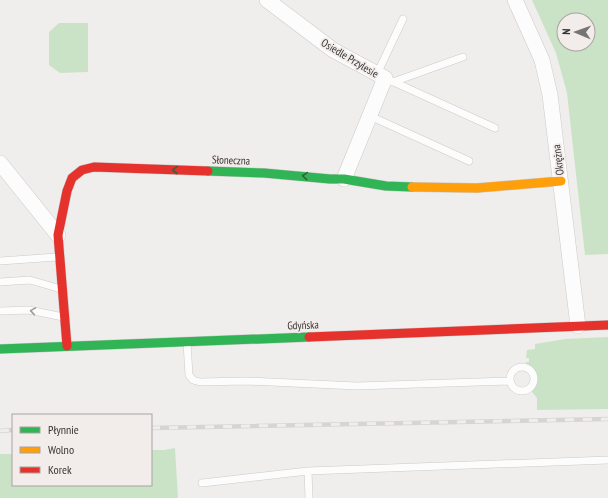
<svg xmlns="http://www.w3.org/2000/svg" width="608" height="498" viewBox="0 0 608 498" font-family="'PT Sans Narrow',sans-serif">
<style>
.green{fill:#cae3c6;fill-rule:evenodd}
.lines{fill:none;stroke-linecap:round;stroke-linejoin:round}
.lane-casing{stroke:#cccac9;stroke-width:8}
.street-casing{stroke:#cccac9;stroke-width:16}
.fast-casing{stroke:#cccac9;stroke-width:10}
.slow-casing{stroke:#cccac9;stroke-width:10}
.jam-casing{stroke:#cccac9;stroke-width:10}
.lane{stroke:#fdfcfc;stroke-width:7}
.street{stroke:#fdfcfc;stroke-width:15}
.fast{stroke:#30b455;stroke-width:9}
.slow{stroke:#ff9f0a;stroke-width:9}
.jam{stroke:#e5322d;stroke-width:9}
.rail-casing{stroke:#d6d5d5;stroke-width:4.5}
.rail{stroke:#f2edea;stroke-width:3;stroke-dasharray:9;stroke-linecap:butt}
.oneway{stroke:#34613f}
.oneway2{stroke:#9a9898}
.labels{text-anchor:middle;stroke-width:3.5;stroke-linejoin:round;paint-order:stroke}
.street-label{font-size:11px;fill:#363433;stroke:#f2edea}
</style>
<rect width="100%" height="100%" fill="#f0eeec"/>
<!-- green -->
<path class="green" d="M532,0H608V254L585,255L567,93L556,53ZM564,20H588V44H564Z
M59,23H88V72L60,73L49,65V32Z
M608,337V409L537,410V398L532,392C541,380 539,370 526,363V362H529V358H526L527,350L535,349V344L565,339Z
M175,448L178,498H0V454H13V485H151V450H164Z"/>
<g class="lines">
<!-- lane casing -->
<g class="lane-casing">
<path id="lane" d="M377,74L403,19
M385,78L495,128
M393,82L463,57
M370,116L469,161
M0,261L57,257
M0,282L30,280L61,289
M0,311L29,310L63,317
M187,343L189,375L193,380L200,382L246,381L357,386L509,381
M510 379a12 12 0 1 1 24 0a12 12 0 1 1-24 0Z
M308,471L309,498
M202,483L308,471L608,460"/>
</g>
<!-- street casing -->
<g class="street-casing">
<path id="street" d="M267,0L333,50L385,78L344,179
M515,0L542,60L550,95L578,326
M0,163L58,235"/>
</g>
<!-- fast casing -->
<g class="fast-casing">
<path id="fast" d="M208,171L264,173L330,179H344L386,186L412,187
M0,349L309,337"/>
</g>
<!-- slow casing -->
<g class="slow-casing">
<path id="slow" d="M412,187L477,188L561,181"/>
</g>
<!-- jam casing -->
<g class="jam-casing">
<path id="jam" d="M309,337L608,325
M67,346L58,235L67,191L72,178L82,170L94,167L208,171"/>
</g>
<!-- lane -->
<use href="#lane" class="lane"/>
<!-- street -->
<use href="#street" class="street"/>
<!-- fast -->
<use href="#fast" class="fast"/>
<!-- slow -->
<use href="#slow" class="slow"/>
<!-- jam -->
<use href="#jam" class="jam"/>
<!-- rail casing -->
<g class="rail-casing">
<path id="rail" d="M151,428L608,419
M0,431L13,430"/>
</g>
<!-- rail -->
<use href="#rail" class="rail"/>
</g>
<!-- one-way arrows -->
<defs><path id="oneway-chevron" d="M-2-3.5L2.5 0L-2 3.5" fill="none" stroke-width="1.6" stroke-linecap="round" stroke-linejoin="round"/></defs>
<g class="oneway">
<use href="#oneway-chevron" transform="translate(175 170) rotate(-178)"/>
<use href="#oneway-chevron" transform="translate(305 176) rotate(-175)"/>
</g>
<use class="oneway2" href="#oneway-chevron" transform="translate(33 311) rotate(-171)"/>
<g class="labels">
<!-- street labels -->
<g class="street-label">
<text transform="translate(350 58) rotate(31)" y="4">Osiedle Przylesie</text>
<text transform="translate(231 160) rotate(2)" y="4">Słoneczna</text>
<text transform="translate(558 160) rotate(-97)" y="4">Okrężna</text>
<text transform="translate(303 325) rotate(-2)" y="4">Gdyńska</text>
</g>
</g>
<!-- legend -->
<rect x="12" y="414" width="140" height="72" fill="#f2edea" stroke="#a7a3a1"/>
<rect x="20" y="427" width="20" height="6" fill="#30b455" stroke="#a7a3a1"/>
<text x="48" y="434" font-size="12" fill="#363433">Płynnie</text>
<rect x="20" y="447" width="20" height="6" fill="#ff9f0a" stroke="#a7a3a1"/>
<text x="48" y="454" font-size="12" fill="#363433">Wolno</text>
<rect x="20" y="467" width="20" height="6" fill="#e5322d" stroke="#a7a3a1"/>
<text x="48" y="474" font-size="12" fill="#363433">Korek</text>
<!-- north arrow -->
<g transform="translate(576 32) rotate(272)"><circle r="19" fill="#f2edea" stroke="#a7a3a1"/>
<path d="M0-3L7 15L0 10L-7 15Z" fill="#777574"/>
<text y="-6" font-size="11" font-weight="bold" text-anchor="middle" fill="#363433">N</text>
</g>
</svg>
